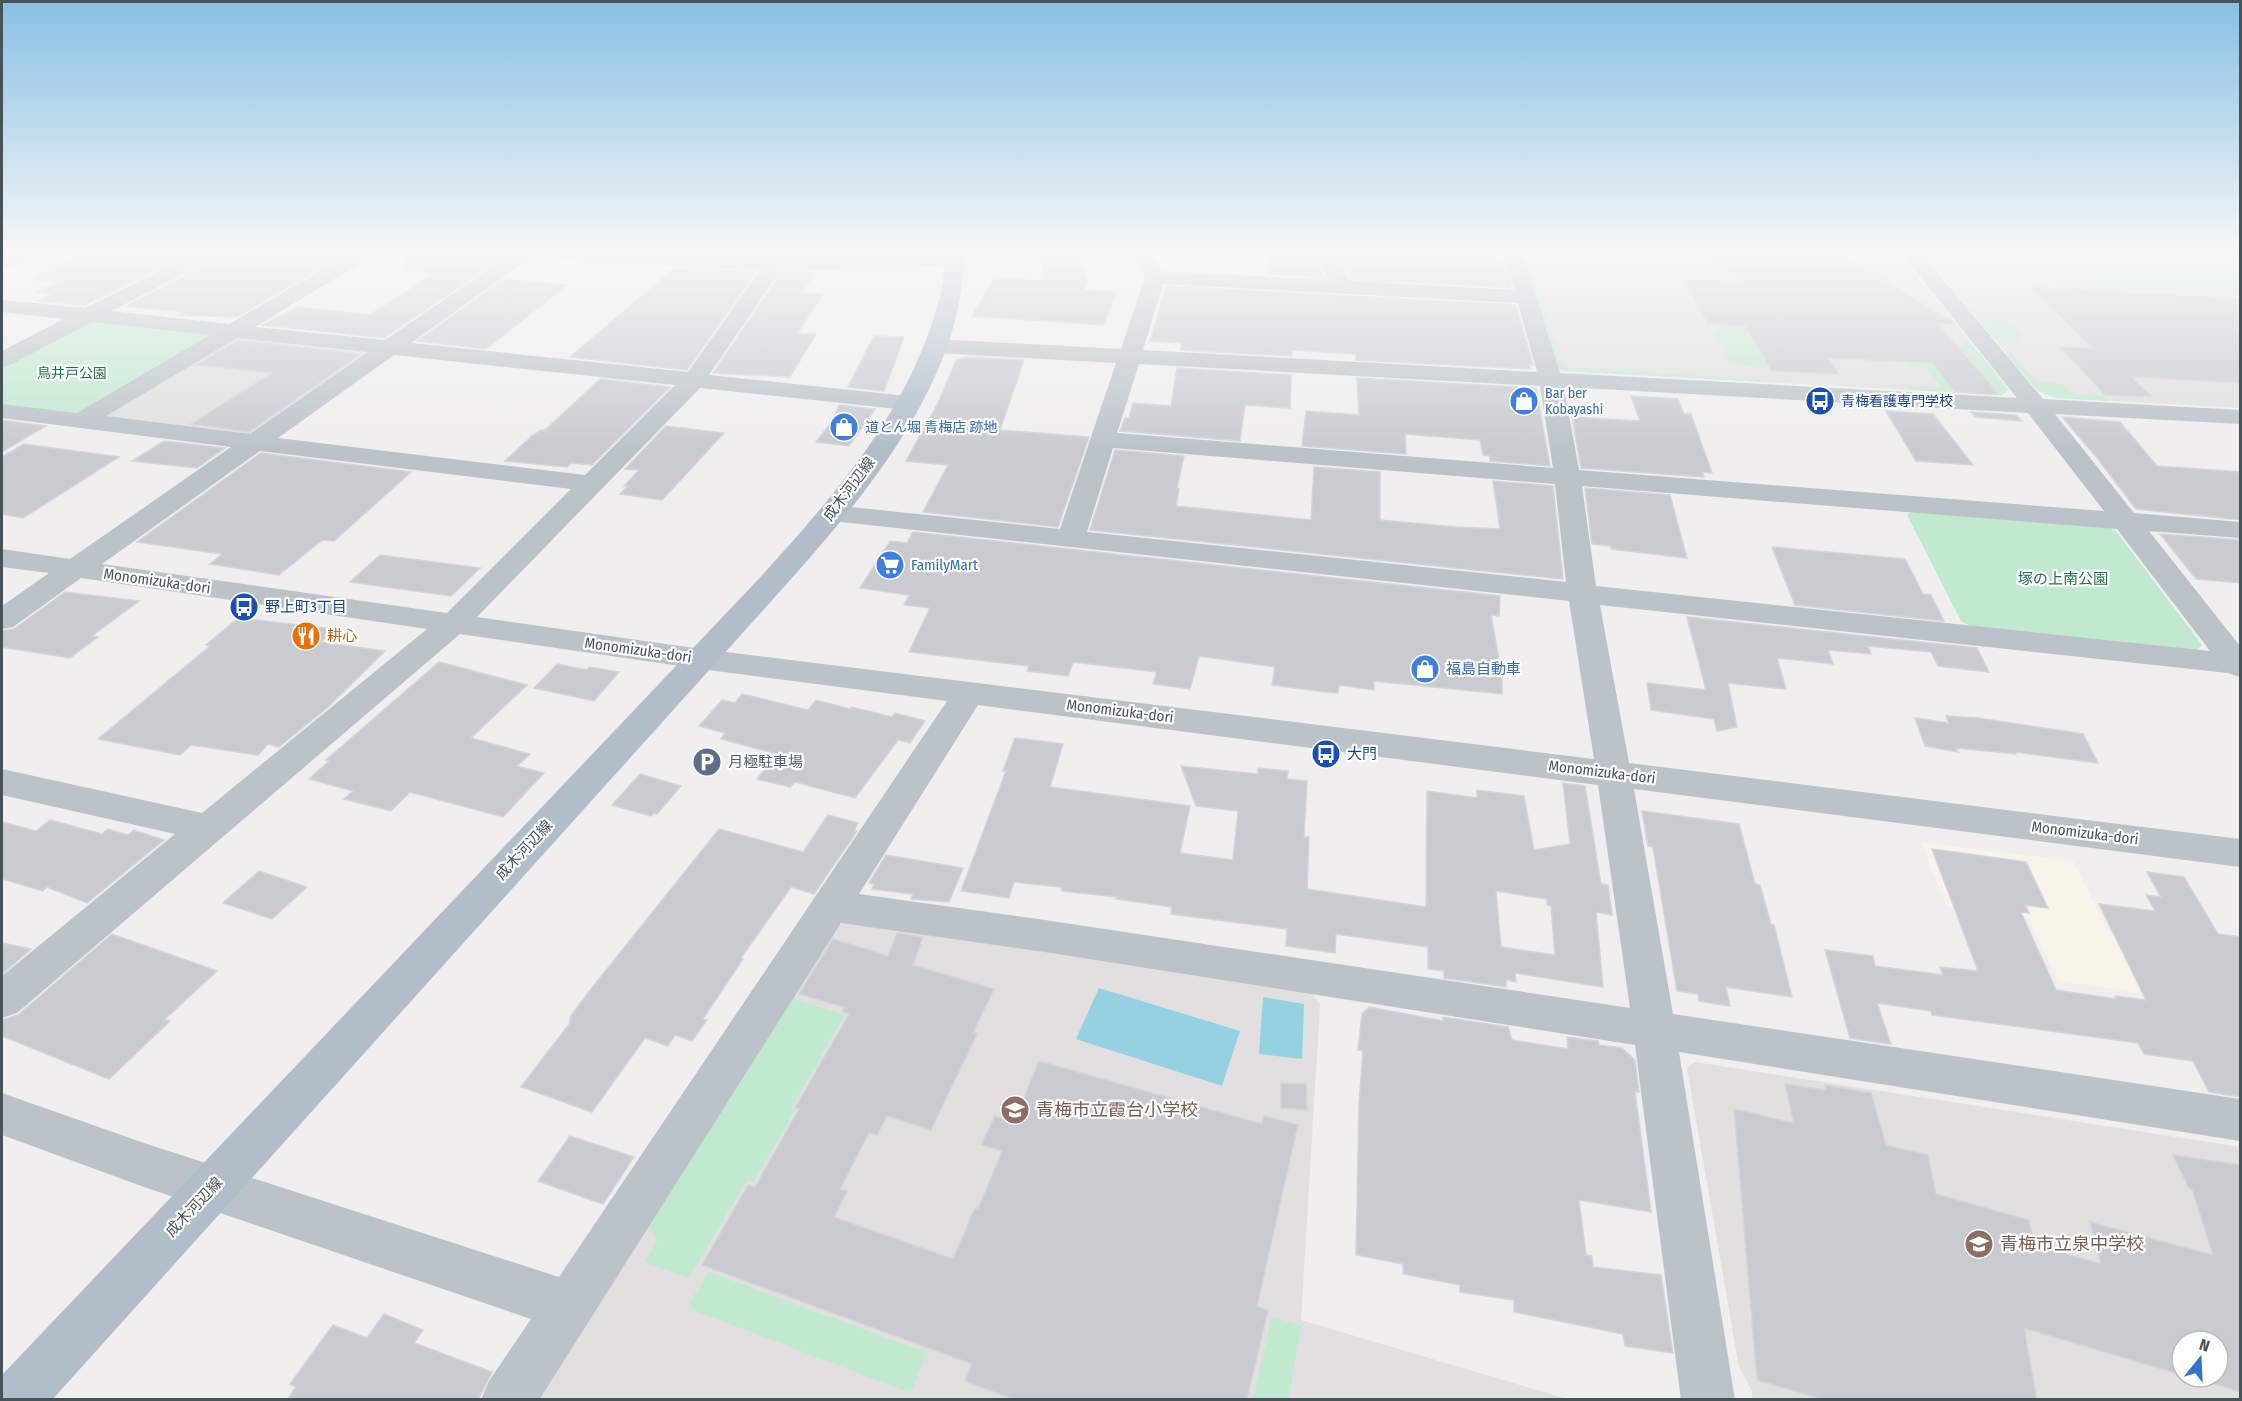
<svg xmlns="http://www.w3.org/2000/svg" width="2242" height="1401" viewBox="0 0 2242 1401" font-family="'Fira Sans Condensed','Noto Sans JP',sans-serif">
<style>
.commercial{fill:#f9f4e9}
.education{fill:#e1dfdf;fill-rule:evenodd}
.green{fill:#c1e9d0}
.water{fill:#94d2e1}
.building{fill:#c9cbd0;stroke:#d3d5d9;stroke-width:1.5;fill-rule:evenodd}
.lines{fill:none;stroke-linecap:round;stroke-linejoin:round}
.minor{fill:#bbc3c9;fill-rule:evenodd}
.major{fill:#b1beca;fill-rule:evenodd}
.labels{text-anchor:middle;stroke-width:4.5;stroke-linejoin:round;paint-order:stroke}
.far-park-label{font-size:14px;fill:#227248;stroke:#fff}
.far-shop-label{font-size:14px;fill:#366cbe;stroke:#fff;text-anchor:start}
.far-transit-label{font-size:14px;fill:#164399;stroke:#fff;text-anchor:start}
.street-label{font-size:15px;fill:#485259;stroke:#fff}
.shop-label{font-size:15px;fill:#366cbe;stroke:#fff;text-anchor:start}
.park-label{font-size:15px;fill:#227248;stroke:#fff}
.transit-label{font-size:15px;fill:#164399;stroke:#fff;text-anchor:start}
.food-label{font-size:15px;fill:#c56008;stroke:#fff;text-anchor:start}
.service-label{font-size:15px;fill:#4e5e75;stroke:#fff;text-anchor:start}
.near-education-label{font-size:18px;fill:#785e54;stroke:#fff;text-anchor:start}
</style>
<rect width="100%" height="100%" fill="#f0eeee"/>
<!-- commercial -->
<path class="commercial" d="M1921,842L2073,861L2110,934L2229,949L2240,1007L2058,981L2029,918L1946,906Z"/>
<!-- education -->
<path class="education" d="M1923,254H2240V408L2056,398L2038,391Z
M1526,268L1927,288L2009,390L2002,395L1563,371L1556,368Z
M240,336L370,351L371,354L257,433L246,436L103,418V415L229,339Z
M848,922L1310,991L1320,1005L1301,1320L1567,1399L528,1400L832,928Z
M1695,1062L2240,1147V1399H1752V1391L1739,1367L1687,1068ZM2182,1341H2218V1377H2182Z"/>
<!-- green -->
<path class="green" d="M1522,254H1899L1927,288L1532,270L1562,367L1762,380L1764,382L1563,371L1556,368Z
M2000,254H2240V294L2061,286L2038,265L2010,264Z
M1980,313L1986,320C2000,321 2021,320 2020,339C2001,353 1987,331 1977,318Z
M92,321L211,334L212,337L74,415L2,406V364L81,323Z
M1725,326L1806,329L1810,335L1747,332L1769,368L1740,365L1728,360L1724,352L1726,347L1715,339L1713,331Z
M1958,344H1972L2009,390L2002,395L1910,390L1907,386L1941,387L1926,368L1910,367L1907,363L1931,364L1955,388L1996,390Z
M2010,352L2035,381C2051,382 2061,381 2073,394L2104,396L2109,401L2056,398L2038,391L2007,355Z
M1914,510L2103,525L2116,531L2202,645L2196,651L1975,628L1961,621L1907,515Z
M787,997L845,1015L791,1109L795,1110L754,1182L747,1180L689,1278L645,1262L657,1242L645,1219Z
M709,1272L927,1353L911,1393L693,1310L690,1302Z
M1272,1317L1302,1326L1288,1399H1253Z"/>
<!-- water -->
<path class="water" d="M1099,988L1240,1031L1222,1086L1076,1039Z
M1263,997L1304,1004L1302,1059L1259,1054Z"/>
<!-- building -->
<path class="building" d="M76,254H189L85,305L39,301L52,294L38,292L61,282L33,279L75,259Z
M219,254H345L237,317L178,315L182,312L126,306L215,260Z
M404,254H508L384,338L262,325L298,307L370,315L434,274L403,270Z
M1039,254H1077L1087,282L1083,290L1117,292L1103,325L972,316L995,277L1046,281Z
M1265,254H1313L1325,278L1267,274L1268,261Z
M1337,254H1487L1489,260L1503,261L1511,288L1351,279Z
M1701,254H1840L1953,322L1955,324H1938L2000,395L1955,392L1932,363L1828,358L1839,374L1772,371L1745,326L1708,324L1684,279L1743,282Z
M675,268L756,272L687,370L570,357Z
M815,272L802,293L823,294L797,334H816L790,377L713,373L781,273Z
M504,279L567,285L486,349L417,341Z
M1166,286L1516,305L1533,365H1530L1531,369L1356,360L1355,354L1292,350V356L1181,350L1182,343L1150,341Z
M2030,287L2241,299V383L2132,377L2152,397L2105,395L2060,347L2092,348Z
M874,336L904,337L884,391L848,387Z
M238,340L361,354L249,432L191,424L272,373L196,365Z
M966,357L1024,360L1000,430L1089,437L1058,527L923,512L948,465L906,461L938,403L956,360Z
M1177,368L1291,375L1290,408L1245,405L1240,441L1120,431L1125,418H1129L1133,403L1171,406Z
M1357,378L1536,388L1550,466L1490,461V456L1483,455L1480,440L1405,434L1406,454L1302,446L1306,411L1359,415Z
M600,379L670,387L592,465L571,463L567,467L505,461L532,436L541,430H545Z
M1631,396L1678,399L1684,414H1691L1712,473L1702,472L1704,477L1581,468L1572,417L1640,421Z
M839,405L875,409L849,446L816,442L833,420Z
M1886,411L1933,414L1973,465L1916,461Z
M1971,412L2016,415L2022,421L1975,417Z
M2062,417L2120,422L2157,466L2241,472V520L2136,509L2098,459Z
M2,420L46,426L2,452Z
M666,426L724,433L662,500L620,494L628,486H624L639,470L625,469Z
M164,441L225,448L197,468L132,461Z
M24,444L119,457L23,518L2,514V457Z
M1115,450L1184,456L1177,488L1179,489L1176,506L1311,520L1314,467L1380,472V520L1456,527L1500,529L1493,481L1553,486L1563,579L1090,530Z
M261,453L411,472L334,541L322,540L279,575L210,564L222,554L137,542Z
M1585,488L1670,495L1687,558L1611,549V546L1592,544Z
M913,532L1500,596L1499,616L1491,615L1502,677V694L1374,681V690L1339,685L1338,693L1326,692L1272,685L1275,667L1199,656L1190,689L1153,684L1157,672L1073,662L1068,676L1027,671L1029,666L909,652L930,608L904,605L909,595L860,588L890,541L907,543Z
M2160,534L2241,540V583L2196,579Z
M1772,547L1905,559L1923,594L1931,595L1944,621L1795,605Z
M380,555L480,568L451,596L350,582Z
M65,592L139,601L92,636L98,637L70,658L2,647V631L14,629Z
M1687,617L1977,648L1989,672L1938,666L1931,652L1868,646L1871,654L1828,650L1833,664L1777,658L1786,689L1728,683L1737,727L1717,731L1714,719L1651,710L1647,683L1706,690Z
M238,618L335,629L321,642L385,651L327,708L279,747L268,744L258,755L191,745L180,755L98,739L210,646L206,645Z
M439,662L527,685L471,738L530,754L517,766L544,773L503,817L410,792L391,811L344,799L353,791L309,779L329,761L326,760Z
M557,664L587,670L589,667L619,672L594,701L534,688Z
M742,694L808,710L816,700L850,709L852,707L892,717L895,713L925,721L910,743L898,740L855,798L795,782L790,787L757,779L777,754L721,739L725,733L699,726L722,700L735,703Z
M1946,716L1978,718L2083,734L2098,763L2016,752V754L1956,748L1958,752L1925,746L1915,718L1949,723Z
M1015,738L1063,744L1050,787L1190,806L1180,853L1233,860L1238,811L1196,806L1181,766L1258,774V768L1288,771L1287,779L1307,781L1304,837H1309L1307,889L1426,907L1427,791L1477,798V790L1524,796L1534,850L1570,844L1563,783L1585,786L1601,884L1608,885L1612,915L1596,912L1603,987L1515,973L1516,982L1506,980V987L1444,978V971L1428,969V947L1336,934L1335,953L1286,946L1287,929L1171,914L1172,907L1116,899L1117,897L1062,891L1061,887L1014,882L1009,898L961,891L1006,771H1003ZM1496,891L1547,899V905L1551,906L1555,955L1501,947Z
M640,774L681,786L657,814L654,813L651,816L612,805Z
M1642,811L1739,824L1755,884L1760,885L1771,924L1774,925L1792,997L1726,987L1730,1006L1699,1001L1698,994L1677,991L1653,847L1648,846Z
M828,815L858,823L854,831H857L814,894L791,887L741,958L743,959L703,1019L707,1020L692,1041L675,1035L668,1046L645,1038L592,1112L521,1087L570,1023V1017L591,989L719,829L803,852Z
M50,820L102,834L108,829L128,835L134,830L164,840L87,903L47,887L43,891L2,879V822L36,831Z
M1932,849L2026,862L2048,908L2025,905L2029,913L2021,912L2056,990L2116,999L2115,996L2146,1000L2099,904L2155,911L2146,895L2161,897L2147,872L2184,877L2218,934L2241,937V1097L2209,1092L2193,1061L2144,1054L2138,1043L1932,1015L1931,1011L1877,1003L1891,1044L1850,1038L1825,950L1873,956L1875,966L1943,975L1940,967L1978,971Z
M886,855L963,868L949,902L911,899L913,894L872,889L874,884L869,883Z
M259,871L307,887L272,919L223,903Z
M897,933L923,937L913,965L994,989L973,1033L977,1034L931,1130L887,1116L877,1135L869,1133L840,1189L847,1191L834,1217L953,1259L975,1208L978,1209L1002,1151L981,1145L995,1116L1014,1122L1039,1061L1262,1124L1264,1116L1298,1125L1257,1306L1268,1310L1247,1400H1015L965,1381L972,1364L702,1265L748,1185L755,1187L799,1109L795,1108L849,1014L842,1012L844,1007L799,994L833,939L888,956Z
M112,934L217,971L165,1019L170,1021L109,1079L2,1036V1020L18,1015Z
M2,943L31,949L2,974Z
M1369,1007L1443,1021V1017L1508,1027L1512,1040L1568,1049L1567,1037L1598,1041L1599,1045L1622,1048L1635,1060L1639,1092H1635L1651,1212L1579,1200L1586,1255L1592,1256L1593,1267L1661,1275L1673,1353L1625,1346L1623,1334L1514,1312V1300L1460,1292V1285L1403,1274V1264L1356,1255L1359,1104L1363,1051L1358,1050L1362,1014Z
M1281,1083L1306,1084L1307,1110L1281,1108Z
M1785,1084L1826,1090L1825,1085L1871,1093L1886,1145L1928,1155L1936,1194L2029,1220L2035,1245L2101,1264L2090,1222L2213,1255L2192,1189L2189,1188L2173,1155L2241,1165V1392L2190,1377H2218V1341H2182V1375L2024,1328L2037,1400H1825L1757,1380L1734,1109L1794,1123Z
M570,1136L634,1157L603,1204L538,1181Z
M384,1314L423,1330L414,1343L492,1372L478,1400H287L296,1387L290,1384L333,1325L367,1338Z"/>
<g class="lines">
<!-- minor -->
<path class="minor" d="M9,254H34L31,258L2,270V257Z
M193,254H217L214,258L112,311L229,324L349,254H372L369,258L255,327L385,340L511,254H533L530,258L411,343L688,372L760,270L565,260L558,258L555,254H670L765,259L766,254H786L785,259L963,255L966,259L963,263L956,265L780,271L709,375L907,396L916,398L919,403L916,408L907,410L700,388L477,617L701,649L1594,759L1569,601L832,521L822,519L818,513L822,507L832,505L1060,529L1116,363L935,353L927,351L924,346L927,341L935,339L1121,349L1145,277L1132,254H1152L1162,271L1329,280L1315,254H1335L1350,281L1514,290L1503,254H1523L1560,373L2017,398L1902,254H1922L2043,399L2240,410V424L2055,414L2134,513L2240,522V538L2149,531L2240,646V677L2228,673L1600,605L1629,763L2240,839V867L1634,789L1673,1014L2240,1099V1141L1679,1052L1735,1400H1681L1635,1045L1045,952L841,923L539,1400H481L489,1381L531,1319L144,1187L2,1135V1093L144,1143L559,1277L947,701L701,669L460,634L17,1013L2,1018V976L175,834L2,795V769L202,813L427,629L81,578L13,627L2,629V606L49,573L2,567V549L70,559L231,447L2,418V404L77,413L210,335L92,322L10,365L2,367V351L64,319L2,312V300L85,308ZM1163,284L1518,303L1537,372L1143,350ZM237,338L368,352L250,434L106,416ZM394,355L675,385L585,475L278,438ZM1139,364L1540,386L1553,468L1117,433ZM1564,387L2028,413L2104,511L1579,470ZM1113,448L1555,484L1566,582L1087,532ZM260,451L571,489L447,613L102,564ZM1582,486L2117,529L2210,651L1596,586ZM978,705L1598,785L1630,1008L1045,920L859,894Z"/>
<!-- major -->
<path class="major" d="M946,254H966C962,286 958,317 947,347C912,443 841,523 775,597L52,1400H2V1375L753,585C830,501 907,415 938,304C943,288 944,270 946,254Z"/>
</g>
<!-- sky -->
<linearGradient id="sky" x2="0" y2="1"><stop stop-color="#86c0e5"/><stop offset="0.56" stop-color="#f8f7f7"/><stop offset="1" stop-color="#f8f7f7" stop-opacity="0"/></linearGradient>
<rect width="2242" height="450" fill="url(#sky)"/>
<!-- icons -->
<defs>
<g id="shop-disc" transform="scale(1.5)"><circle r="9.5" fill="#3f7fe0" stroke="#fff"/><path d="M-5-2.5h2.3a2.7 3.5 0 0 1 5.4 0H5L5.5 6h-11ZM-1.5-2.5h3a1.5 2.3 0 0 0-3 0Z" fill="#fff"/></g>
<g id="bus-disc" transform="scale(1.5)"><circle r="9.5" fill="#1a4fb4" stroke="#fff"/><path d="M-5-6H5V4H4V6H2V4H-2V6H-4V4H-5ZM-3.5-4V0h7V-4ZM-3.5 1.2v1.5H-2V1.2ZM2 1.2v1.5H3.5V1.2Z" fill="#fff"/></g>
<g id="supermarket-disc" transform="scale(1.5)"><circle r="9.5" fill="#3f7fe0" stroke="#fff"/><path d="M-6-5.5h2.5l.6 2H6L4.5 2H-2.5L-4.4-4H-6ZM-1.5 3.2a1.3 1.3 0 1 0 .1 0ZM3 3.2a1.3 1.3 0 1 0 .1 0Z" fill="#fff"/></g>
<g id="restaurant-disc" transform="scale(1.5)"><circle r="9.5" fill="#e8710a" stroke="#fff"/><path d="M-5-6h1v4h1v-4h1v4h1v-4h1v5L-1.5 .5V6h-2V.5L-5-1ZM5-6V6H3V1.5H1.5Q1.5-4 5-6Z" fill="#fff"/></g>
<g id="parking-disc" transform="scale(1.5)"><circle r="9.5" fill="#5c6f8a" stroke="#fff"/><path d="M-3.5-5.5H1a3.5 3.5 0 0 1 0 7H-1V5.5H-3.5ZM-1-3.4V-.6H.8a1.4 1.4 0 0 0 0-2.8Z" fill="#fff"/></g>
<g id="school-disc" transform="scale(1.5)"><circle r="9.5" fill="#8d6e63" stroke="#fff"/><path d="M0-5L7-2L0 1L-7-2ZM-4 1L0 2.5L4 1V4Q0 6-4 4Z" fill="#fff"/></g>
</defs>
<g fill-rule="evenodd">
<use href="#shop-disc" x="1524" y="401"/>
<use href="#bus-disc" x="1820" y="401"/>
<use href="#shop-disc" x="844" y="427"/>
<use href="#supermarket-disc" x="890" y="565"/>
<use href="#bus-disc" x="244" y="607"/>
<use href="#restaurant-disc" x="306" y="636"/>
<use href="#shop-disc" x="1425" y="669"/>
<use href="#bus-disc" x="1326" y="754"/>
<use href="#parking-disc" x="707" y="762"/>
<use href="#school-disc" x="1015" y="1110"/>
<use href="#school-disc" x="1979" y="1244"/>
</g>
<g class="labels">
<!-- far-park labels -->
<g class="far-park-label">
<text x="72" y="378">鳥井戸公園</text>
</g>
<!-- far-shop labels -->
<g class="far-shop-label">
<text x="1545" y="398">Bar ber<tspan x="1545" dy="16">Kobayashi</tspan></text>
<text x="865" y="432">道とん堀 青梅店 跡地</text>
</g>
<!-- far-transit labels -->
<g class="far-transit-label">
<text x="1841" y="406">青梅看護専門学校</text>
</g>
<!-- street labels -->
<g class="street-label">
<text transform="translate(849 489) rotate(-53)" y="5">成木河辺線</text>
<text transform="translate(157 581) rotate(8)" y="5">Monomizuka-dori</text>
<text transform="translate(638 650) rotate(8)" y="5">Monomizuka-dori</text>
<text transform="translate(1120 711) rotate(7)" y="5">Monomizuka-dori</text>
<text transform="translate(1602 772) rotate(7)" y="5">Monomizuka-dori</text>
<text transform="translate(2085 833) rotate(7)" y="5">Monomizuka-dori</text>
<text transform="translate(524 850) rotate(-47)" y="5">成木河辺線</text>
<text transform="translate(194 1207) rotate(-47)" y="5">成木河辺線</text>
</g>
<!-- shop labels -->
<g class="shop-label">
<text x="911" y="570">FamilyMart</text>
<text x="1446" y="674">福島自動車</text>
</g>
<!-- park labels -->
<g class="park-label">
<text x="2063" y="584">塚の上南公園</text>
</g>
<!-- transit labels -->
<g class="transit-label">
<text x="265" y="612">野上町3丁目</text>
<text x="1347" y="759">大門</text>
</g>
<!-- food labels -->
<g class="food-label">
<text x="327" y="641">耕心</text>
</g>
<!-- service labels -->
<g class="service-label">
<text x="728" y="767">月極駐車場</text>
</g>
<!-- near-education labels -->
<g class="near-education-label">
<text x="1036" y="1116">青梅市立霞台小学校</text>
<text x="2000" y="1250">青梅市立泉中学校</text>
</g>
</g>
<!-- border -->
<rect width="2242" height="1401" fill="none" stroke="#485259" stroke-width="6"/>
<!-- north arrow -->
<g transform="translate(2200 1359) rotate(18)"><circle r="28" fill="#ffffff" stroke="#b6babd" stroke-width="1.5"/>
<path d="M0-4.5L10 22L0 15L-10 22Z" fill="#2e75ca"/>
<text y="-9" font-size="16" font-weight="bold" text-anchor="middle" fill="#485259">N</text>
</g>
</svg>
